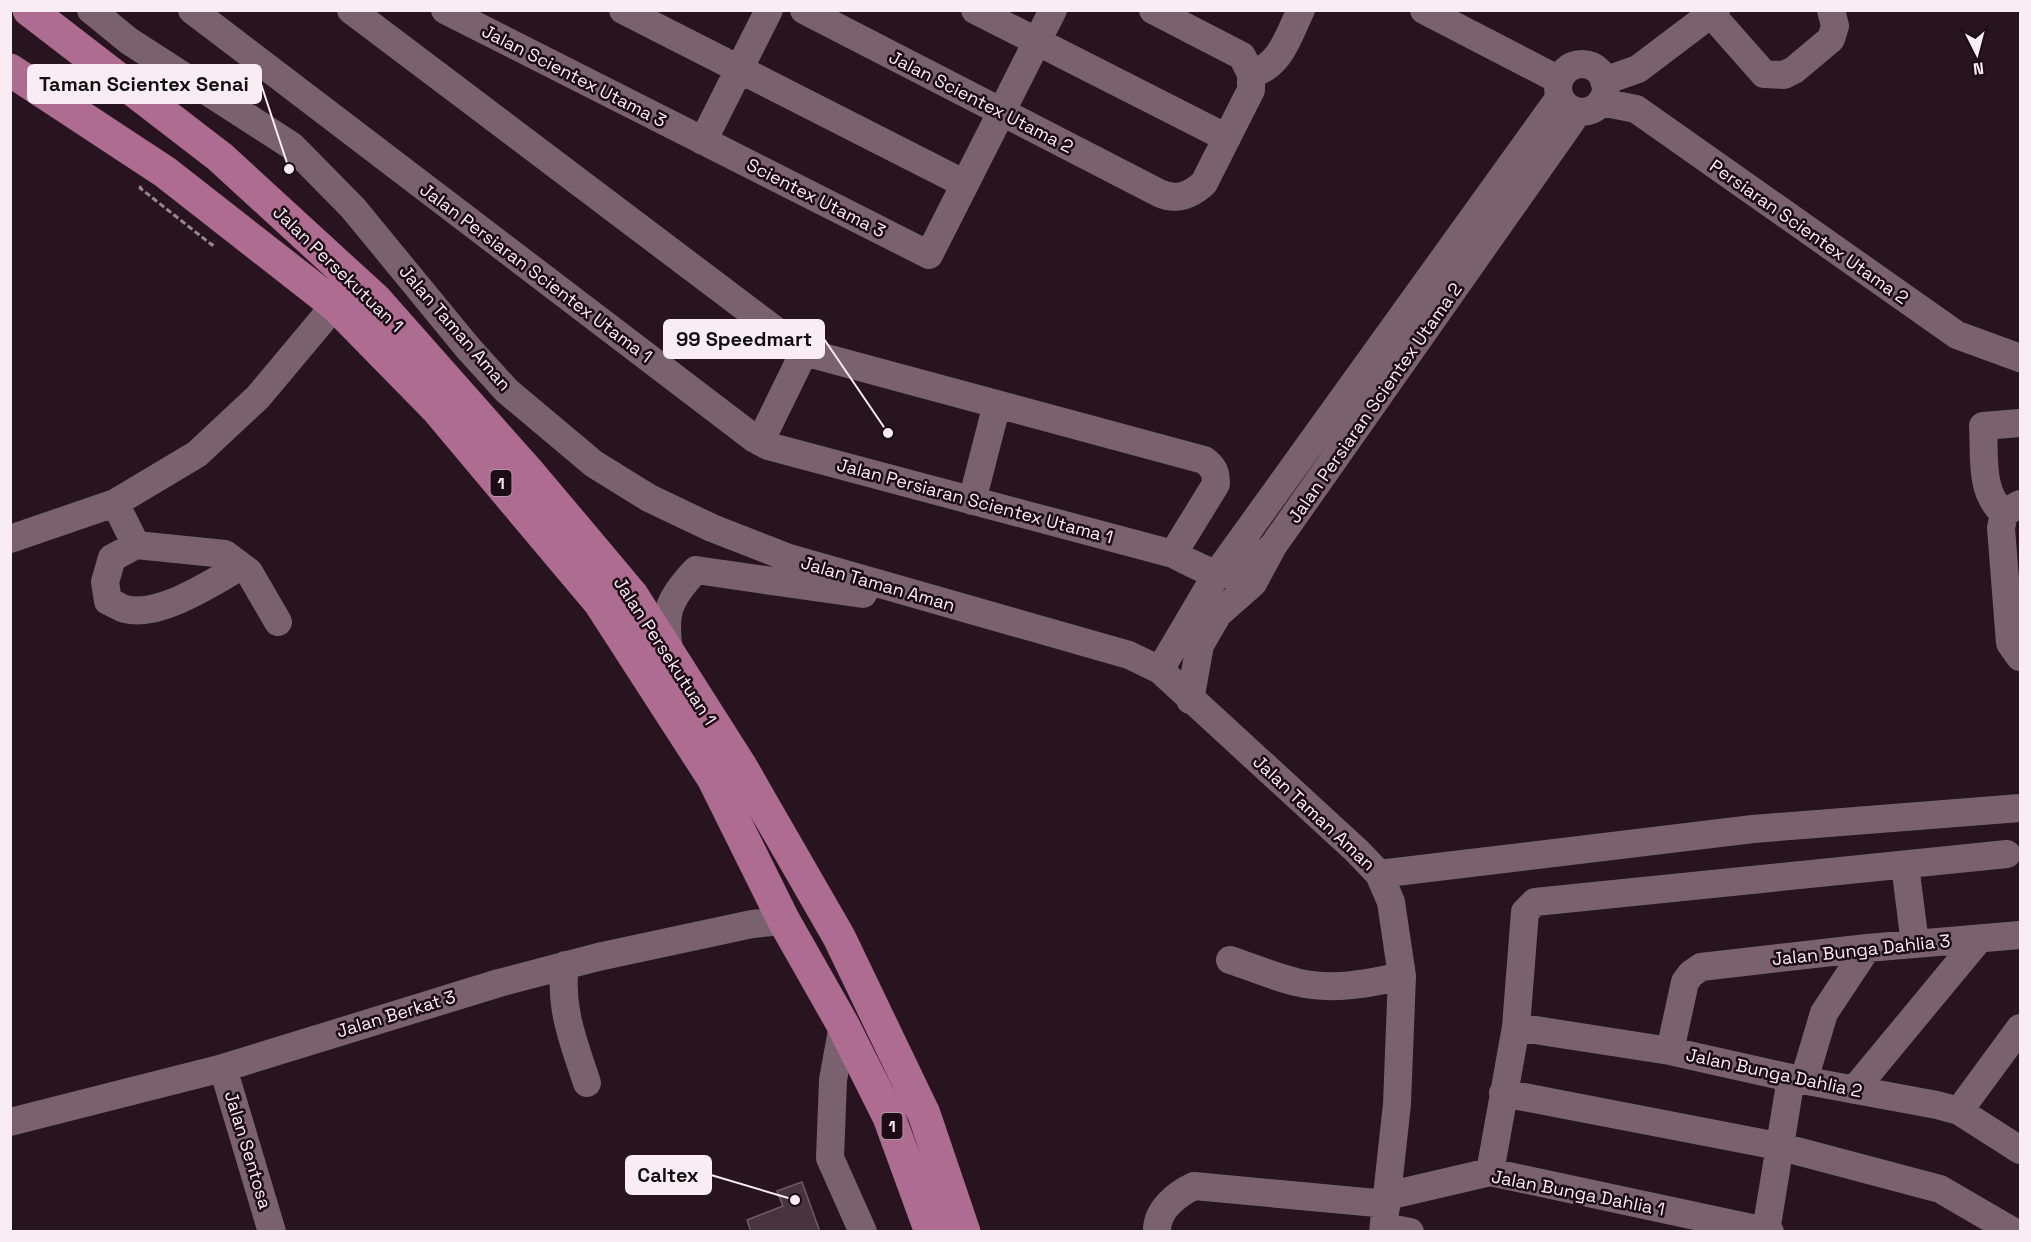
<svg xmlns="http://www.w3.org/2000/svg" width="2031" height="1242" viewBox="0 0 2031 1242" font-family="'Space Grotesk',sans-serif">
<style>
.building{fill:#48333e;stroke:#715a66;stroke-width:1.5}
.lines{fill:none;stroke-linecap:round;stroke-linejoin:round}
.path{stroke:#97878f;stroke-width:3;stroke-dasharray:6 3;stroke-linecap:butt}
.minor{stroke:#79626e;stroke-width:28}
.highway{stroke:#af6c91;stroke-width:33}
.labels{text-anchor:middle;stroke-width:5;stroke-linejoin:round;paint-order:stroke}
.shield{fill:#1d0b15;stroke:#b8a8b0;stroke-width:1.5}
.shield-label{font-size:16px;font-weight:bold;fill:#faecf3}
.street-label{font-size:18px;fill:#faecf3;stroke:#1d0b15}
.leader{fill:none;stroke:#faecf3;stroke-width:2}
.callout-dot{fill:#faecf3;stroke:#1d0b15;stroke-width:2}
.callout{fill:#faecf3;stroke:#faecf3;stroke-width:2}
.callout-label{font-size:20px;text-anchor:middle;font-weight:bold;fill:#111}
</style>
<rect width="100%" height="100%" fill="#27141e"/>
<!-- building -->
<path class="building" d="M802,1182L820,1232H751L747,1220L783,1206L777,1191Z"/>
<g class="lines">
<!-- path -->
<path class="path" d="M141,186L140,188L212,245L215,241"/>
<!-- minor -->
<path class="minor" d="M91,10L129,41L292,146L353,208L468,348L507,391L594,464L649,498L712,528L789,558L1129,655L1160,670L1357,851L1379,874L1391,902L1402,976L1397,1104L1383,1232
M192,10L755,439L768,446L1173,554C1224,579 1227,586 1273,546
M351,10L804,352L1204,460C1214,467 1216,473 1216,484L1173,554
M445,10L929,255L1053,10
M623,10L965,184
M804,10L1159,193C1176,201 1190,196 1204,183L1251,90V74L1242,56L1153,10
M975,10L1227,138
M1424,10L1559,80
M1711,14L1764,74L1784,75L1794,70L1831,39L1835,26L1831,10
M1558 88a24 24 0 1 1 48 0a24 24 0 1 1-48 0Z
M1251,74C1281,66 1288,36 1301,10
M1604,81L1638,69L1716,10
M1601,102L1636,109L1957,335L2020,358
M703,141L769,10
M760,442L804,352
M972,501L997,404
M115,503L136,545L225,554L249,572L278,622
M2020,504L2004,513L2001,528L2010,643L2020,657
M2004,513C1979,493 1985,455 1983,426L2020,423
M10,539L115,503L197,454L258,397L335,305
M136,545L112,558L105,582L108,601C113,603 119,607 125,609C159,618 212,583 241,566
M670,657C663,616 666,601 696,570L863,594
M1160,670L1216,575L1560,97
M1190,700L1200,645L1218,614L1253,583L1273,546L1578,112
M1905,865L1915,944
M1379,874L1753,829L2020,808
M1230,960C1252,967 1274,977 1296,982C1331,991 1367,984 1402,976
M565,965C559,1008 574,1043 587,1083
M843,1025L833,1080L830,1158L863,1232
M1516,1027L1670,1051L1791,1078L1937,1105L1959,1111L2020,1150
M1670,1051L1685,982L1691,974L1701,967L1867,948L2020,935
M223,1068L272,1232
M1804,1080L1824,1013L1867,948
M1854,1090L1979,939
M1503,1093L1778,1146L1940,1189L2014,1232
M1959,1111L2020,1028
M10,1122L223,1068L499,983L598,957L752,924L784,921
M1490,1172L1516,1027L1525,912L1535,902L2007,854
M1387,1196L1490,1172L1770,1232
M1384,1227L1410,1232
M1766,1231L1791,1078
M1157,1232C1156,1210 1177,1194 1194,1186L1387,1204"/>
<!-- highway -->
<path class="highway" d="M29,10L220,157L376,300L531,475L632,595L740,765L839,937L924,1114L964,1232
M10,70L165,172L335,305L437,409L600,603L713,778L784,921L843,1025L889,1117L931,1232"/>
</g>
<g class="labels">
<!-- shield labels -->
<g class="shield">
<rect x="490.5" y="470" width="21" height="26" rx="4.5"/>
<rect x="881.5" y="1113" width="21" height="26" rx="4.5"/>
</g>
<g class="shield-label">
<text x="501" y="489">1</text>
<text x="892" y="1132">1</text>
</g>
<!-- street labels -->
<g class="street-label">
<text transform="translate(574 76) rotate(27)" y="6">Jalan Scientex Utama 3</text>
<text transform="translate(981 102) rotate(27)" y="6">Jalan Scientex Utama 2</text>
<text transform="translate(816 198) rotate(27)" y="6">Scientex Utama 3</text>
<text transform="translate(1809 232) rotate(35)" y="6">Persiaran Scientex Utama 2</text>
<text transform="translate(338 269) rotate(44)" y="6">Jalan Persekutuan 1</text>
<text transform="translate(536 273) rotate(37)" y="6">Jalan Persiaran Scientex Utama 1</text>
<text transform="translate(455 328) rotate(49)" y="6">Jalan Taman Aman</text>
<text transform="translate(1375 403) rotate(-55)" y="6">Jalan Persiaran Scientex Utama 2</text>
<text transform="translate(975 501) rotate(15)" y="6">Jalan Persiaran Scientex Utama 1</text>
<text transform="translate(878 584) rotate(16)" y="6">Jalan Taman Aman</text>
<text transform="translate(665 651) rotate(57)" y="6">Jalan Persekutuan 1</text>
<text transform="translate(1314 813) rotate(43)" y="6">Jalan Taman Aman</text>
<text transform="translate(1861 950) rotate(-6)" y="6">Jalan Bunga Dahlia 3</text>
<text transform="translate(396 1014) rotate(-17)" y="6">Jalan Berkat 3</text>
<text transform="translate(1774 1073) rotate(12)" y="6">Jalan Bunga Dahlia 2</text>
<text transform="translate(248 1150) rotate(73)" y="6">Jalan Sentosa</text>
<text transform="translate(1578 1193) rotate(11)" y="6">Jalan Bunga Dahlia 1</text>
</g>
</g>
<!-- callouts -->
<path class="leader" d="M289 169L261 84M888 433L824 339M795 1200L711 1175"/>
<g class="callout-dot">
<circle cx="289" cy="169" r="6"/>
<circle cx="888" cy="433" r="6"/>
<circle cx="795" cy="1200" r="6"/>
</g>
<g class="callout">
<rect x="28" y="65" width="233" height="38" rx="6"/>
<rect x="664" y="320" width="160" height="38" rx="6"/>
<rect x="626" y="1156" width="85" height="38" rx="6"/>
</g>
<g class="callout-label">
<text x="144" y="91">Taman Scientex Senai</text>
<text x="744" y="346">99 Speedmart</text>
<text x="668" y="1182">Caltex</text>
</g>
<!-- border -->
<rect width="2031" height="1242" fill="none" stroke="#faecf3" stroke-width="24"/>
<!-- north arrow -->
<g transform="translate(1977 54) rotate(174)" stroke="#1d0b15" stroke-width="4.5" paint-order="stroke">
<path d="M0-4.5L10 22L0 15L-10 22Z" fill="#faecf3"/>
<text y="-9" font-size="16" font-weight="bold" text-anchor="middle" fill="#faecf3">N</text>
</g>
</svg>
